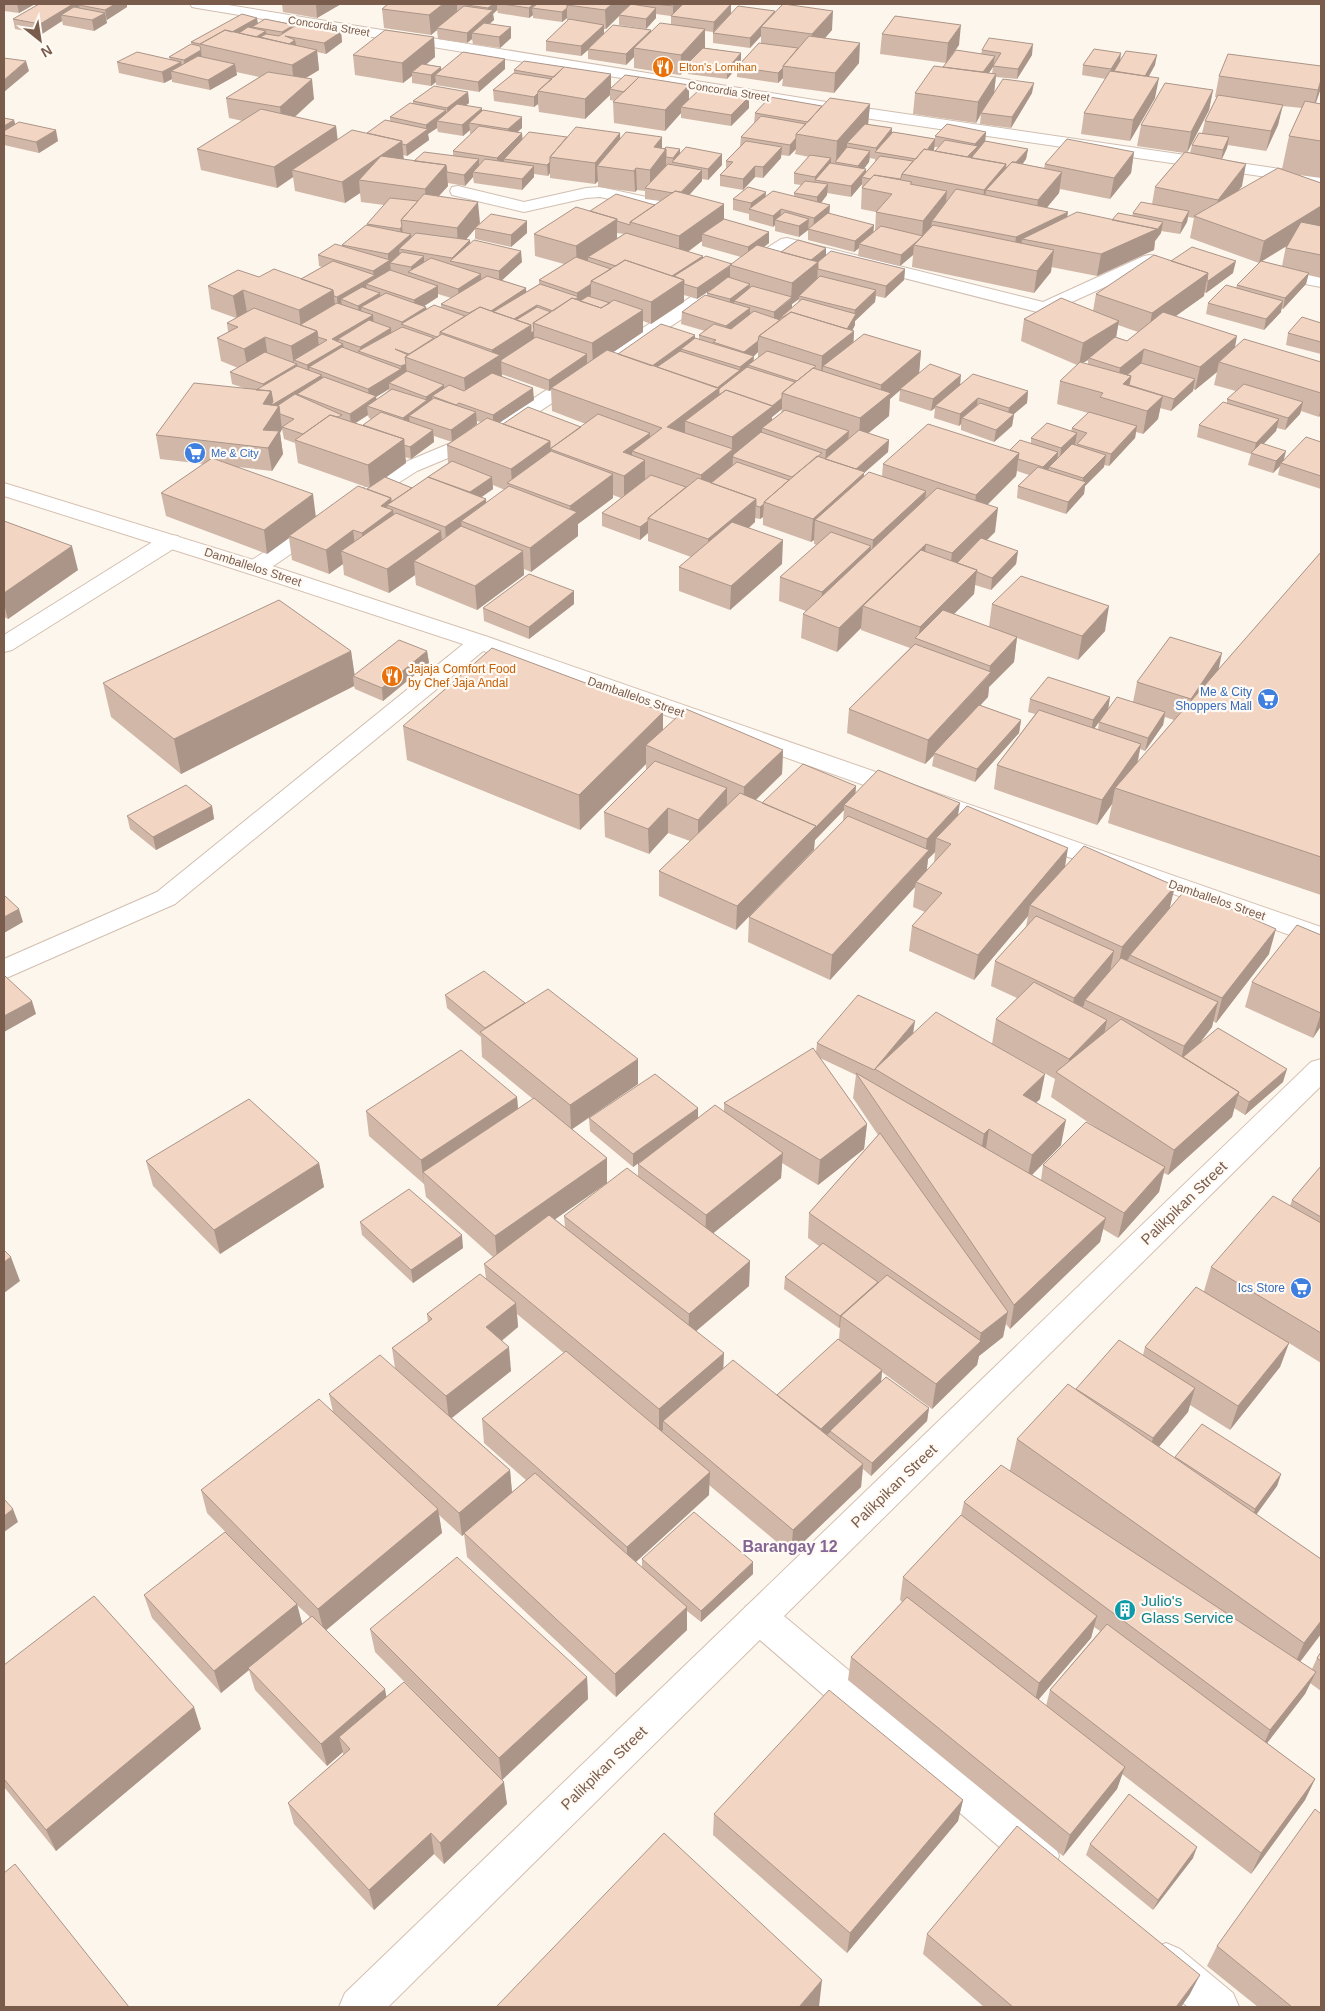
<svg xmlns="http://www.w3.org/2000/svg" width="1325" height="2011" viewBox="0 0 1325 2011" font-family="Helvetica,sans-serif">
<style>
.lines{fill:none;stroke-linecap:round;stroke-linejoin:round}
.street-casing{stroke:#d1beb0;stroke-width:2}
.secondary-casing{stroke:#d6c0b0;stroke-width:2}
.street{fill:#fff;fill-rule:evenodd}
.secondary{fill:#fff;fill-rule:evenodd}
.wall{fill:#d1b7a8;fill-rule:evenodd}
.shaded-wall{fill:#aa9588}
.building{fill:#f3d5c3;stroke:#aa9588}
.labels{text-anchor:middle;stroke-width:4.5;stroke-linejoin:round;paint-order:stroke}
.far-street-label{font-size:11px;fill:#7a5c4d;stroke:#fffaf3}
.far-food-label{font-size:11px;fill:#c56008;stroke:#fffaf3;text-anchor:start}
.far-shop-label{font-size:11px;fill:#366cbe;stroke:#fffaf3;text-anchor:start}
.street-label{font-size:12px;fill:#7a5c4d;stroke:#fffaf3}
.food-label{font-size:12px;fill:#c56008;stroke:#fffaf3;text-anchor:start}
.shop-label{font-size:12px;fill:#366cbe;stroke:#fffaf3;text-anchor:end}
.near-street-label{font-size:15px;fill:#7a5c4d;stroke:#fffaf3}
.near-culture-label{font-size:15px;fill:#0d838f;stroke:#fffaf3;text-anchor:start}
.near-neighbourhood-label{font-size:16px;font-weight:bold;fill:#846695;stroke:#fffaf3}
</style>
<rect width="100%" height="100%" fill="#fdf6ec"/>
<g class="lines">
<!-- street casing -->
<g class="street-casing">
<path id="street" d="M190,4H222L851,106L1321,175V185L851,116L197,8L192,7Z
M458,186L524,202L586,188L600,187L693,207L699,208L702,212L699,216L693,217L600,197L586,198L524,212L452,195L450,191L452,187Z
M787,238L1043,302L1144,256L1150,255L1156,256L1159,260L1156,264L1045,314L790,249L503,435L417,471L367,503L360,505L353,503L350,499L353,495L403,463L489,427L781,239Z
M1270,267L1321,277V287L1264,276L1261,272L1264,268Z
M322,518L329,520L333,524L329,528L263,573L255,575L247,573L244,568L247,563L315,520Z
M170,535L178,536L181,541L178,546L12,650L4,652V635L162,536Z
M480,635L488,637L491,642L488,647L175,904L4,979V959L157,892L472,637Z
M759,1601L772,1606L1054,1842L1059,1856L1054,1870L1040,1875L1026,1870L746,1628L741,1617L746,1606Z
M1166,1943L1180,1949L1233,1993L1239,2007H1188L1152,1977L1146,1963L1152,1949Z"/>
</g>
<!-- secondary casing -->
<g class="secondary-casing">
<path id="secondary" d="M4,483L263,563L488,637L1321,927V946L472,647L247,573L4,496Z
M1321,1059V1086L388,2007H339L345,1993L1311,1062Z"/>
</g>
<!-- street -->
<use href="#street" class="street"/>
<!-- secondary -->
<use href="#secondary" class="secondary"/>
</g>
<!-- wall -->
<path class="wall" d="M4,4H35L19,13L4,11Z
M39,4L127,7L106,20L107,23L94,31L63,25L62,21L42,34L15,29L13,19Z
M282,4H341L317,18L283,12Z
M388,4H632L635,5V4H682V5L731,14L775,11V12L832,30L825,38L859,63L834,93L782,86L783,78L778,83L737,77V68L727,79L688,74V67L680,75L634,68V57L626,65L588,59V50L581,56L546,51V41L567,21V18L562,22L533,18V15L529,18L498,13L497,10L493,14L494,20L489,24L511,27V38L500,48L473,44L472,39L467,43L438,39L437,30L431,35L384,28L382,9ZM656,14L671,16V24L651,31L604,33V29H606L619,16V25L646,29L656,18ZM705,31L713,32V43L750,48L761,36V43L741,62V53L705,48Z
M895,16L959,45L946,63L880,54L882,34Z
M257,18L258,23L294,25V26L341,32L342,42L326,54L317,52L319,70L306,78L314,99L295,117L336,126L338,140L367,133L390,121V117L413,103V101L468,92L469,103L465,106L482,111L522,128L517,132L522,133V139L567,137L620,133V138L662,148L680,149V154H722V165L708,180L702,179V181L689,195L724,219L769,232V243L764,247L781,252L826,255L905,269L904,280L885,298L876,296L875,302L855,321V325L852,330L854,331L853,342L921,351L919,373L960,385L1028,391L1027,403L1014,414L1012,426L994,442L961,430V424L959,426L934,418L935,408L931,411L899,401L900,390L890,399L889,416L868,433L889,440L888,452L864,473V476H882L883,464L1010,450L1031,443V438L1071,431L1072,428L1088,413L1057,404L1060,381L1077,365L1021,341L1024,319L1093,311L1096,294L1171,261L1233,273L1206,293L1204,292V296L1175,316L1235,347L1321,362V414L1319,417L1301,411L1300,414L1285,430L1277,428L1276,431L1263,444L1284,460L1321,442V489L1278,475L1280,466L1273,473L1248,465L1251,454L1197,437L1199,425L1227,403V399L1236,391L1214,385L1217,372L1195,390L1193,389V391L1171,411L1160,408L1158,419L1143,434L1136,432L1135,438L1109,466L1104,465V467L1085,486L1084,494L1066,514L1017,498L1018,486L1029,475L1017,471L1016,476L987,505L995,532L987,540L1018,551L1016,564L991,590L975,585L974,594L954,614L989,627L992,604L1105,631L1078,660L1017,638L1014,662L989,687L988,697L980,705L1021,720L1019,733L975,782L932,766L934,755L925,764L847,733L849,709L910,648L861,630V628L837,652L801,638L803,614L806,611L779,601L780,577L817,545L814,544V540L811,542L763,525V517L760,519L755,518V522L749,528L782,564L730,610L679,591V567L691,557L648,541V533L640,540L602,526V513L621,498L613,495V498L578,524V536L531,572L524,569V575L477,610L416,585L415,575L389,593L344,575L343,564L329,574L292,560L289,538L267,554L166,516L161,493L204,464L160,459L156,435L244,388L232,384L230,372L238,368L221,361L217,338L228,332L227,323L236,318L211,309L208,286L259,277L301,279L322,267L319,266L318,255L342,246V245L367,225V224L384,205L361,202L360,193L345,203L295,191L293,177L277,188L201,170L197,149L243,121L229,118L226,98L259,77L236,72L237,75L210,90L172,82V79L164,83L119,73L117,62L170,59L169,57L192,45L191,42ZM437,128L438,132L463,136L470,130V133L471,134L453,151V156L414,161L404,160L403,155L407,156L429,140L428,134ZM550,173V178L595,184L598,181V187L635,192L637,190L645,191V199L660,201L655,205L590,211L534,234L535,256L564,264L539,280V284L526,292V288L502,280L522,262L470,243L466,239L475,229V239L511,247L527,233V221L478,225L480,223L439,196L448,186V183L465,186L473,177L474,183L522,190L534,177V174L548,176ZM617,233L624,234L617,238ZM702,241V246L741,257L732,264L703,257L688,252ZM710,290L707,293V295L682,312L681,324L705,331L699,335V340L695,338L618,354L613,352L643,332V321L651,324L684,302V295L697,299ZM438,294L451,298L441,304V307L427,309L426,307L424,306L438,297ZM799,299L798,303L792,308V304ZM1118,325L1138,332L1127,341L1116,337ZM758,352V358L753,361L754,356ZM1088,360V364L1083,363ZM501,374L549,391L551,390L552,411L586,424L581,427L503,424L499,423L534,400L502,376ZM389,389V390L377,400L376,397ZM782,409L781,413L772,420V417ZM368,415L369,418L371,419L363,425L355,423ZM476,421L481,422L459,437L477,424ZM282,429L284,439L295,443L298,463L369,488L316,516L238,467L272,471L283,454L280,433ZM434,436L452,442L447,445L448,463L412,488L386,477L406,463L405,457L411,459L434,442ZM493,485L505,490L486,503V499L481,497L493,489Z
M434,37L435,57L426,64L441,67V70L505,69L479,92L436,85V82L431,86L412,83V76L403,83L355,75L353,55Z
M982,50L1032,55L1017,79L996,77L994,93H1032L1011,128L980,124L981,115L976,123L913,114L915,93L943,67L981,54ZM993,67L992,74L989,73Z
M524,61L611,88L689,99L749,97V108L731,126L681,118V113L665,131L614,123L613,102L615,101L610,100V95L585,119L539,112L538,104L534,107L494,101L493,90L514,73V70Z
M1120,61L1155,65L1149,76L1155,98L1130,141L1081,134L1084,113L1106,79L1082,75L1083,65Z
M1321,66V88L1316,103L1321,104V178L1299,175L1321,183V278L1308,275L1306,284L1283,309H1281V312L1264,330L1206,314L1208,303L1236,288L1237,285L1259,263L1190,238L1194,218L1188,217L1187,222L1180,234L1161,231V233L1155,241L1154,250L1097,276L1051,267V272L1034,293L912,267L913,255L900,266L858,256L859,248L854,252L808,240V230L799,237L775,231V225L773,227L749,220V214L733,210V199L766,192L765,196H794V193L801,185L794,184V173L809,157L795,154L796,149L789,156L781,155V158L763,178L755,177L743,190L720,186V175L726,168V161L740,146L741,137L754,123L755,113L822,106L870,104L868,124L892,132L935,139V136L986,132L985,141L1028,149L1026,159L1023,164L1044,168L1045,164L1134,152L1131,173L1110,199L1060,189L1059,193L1047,207L1067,217L1112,220L1132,216L1133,213L1152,204L1155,187L1184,153L1137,146L1141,125L1213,90L1209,110L1187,152L1190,153L1192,145L1202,133L1205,121L1217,97H1215L1219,76ZM1282,106L1302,108L1289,136L1282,169L1237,192L1242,186L1222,159L1228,145L1266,151L1278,125ZM935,147H938L935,151H933ZM870,158L875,159V162L866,173L864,169L869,162ZM862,184L861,209L876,212L875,231L873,232L874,225L829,214L830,205L821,203L827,195V193L851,197ZM1286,246L1282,266L1262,261Z
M4,118L14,120L15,124L58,141L39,153L4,145Z
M1321,323V354L1286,345L1288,333Z
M4,521L78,570L8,619L4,617Z
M1321,552V895L1108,823L1112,804L1097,825L994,789L997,765L1035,714L1028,712L1030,699L1110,697L1108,710L1094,728L1098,729L1099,722L1133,702L1137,682L1219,669ZM1165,717L1174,720L1138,762L1140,749L1145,751L1163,725Z
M574,591V604L529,639L484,621L483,608Z
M351,651L354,675L427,651L429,663L383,701L355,689L354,686L181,774L111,717L103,683Z
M403,726L663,730L783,750L782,774L756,800L762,803L856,786L855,794L958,815L1065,867L1175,886L1169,909L1269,954L1216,1023L1213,1021L1212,1027L1199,1044L1283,1082L1245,1115L1234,1108L1232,1117L1168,1175L1164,1173L1159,1192L1118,1238L1103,1229L1100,1242L1010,1329L1006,1324L1003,1337L979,1356L977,1365L932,1409L882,1372L881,1382L929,1408L927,1421L871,1476L863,1469L861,1487L791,1554L709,1485V1495L636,1562L642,1567V1559L753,1574L701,1622L687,1611V1630L616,1697L467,1557L464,1534L462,1536L439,1515L442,1533L326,1630L386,1697L465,1743L375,1652L370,1629L587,1677L588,1699L502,1780L507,1804L444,1864L434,1854L374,1910L294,1824L288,1803L343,1755V1752L327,1766L255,1690L249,1670L221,1693L152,1618L144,1595L241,1548L207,1513L201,1490L333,1412L329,1394L395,1368L392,1348L428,1322L427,1314L486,1278L484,1264L493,1257L426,1197L424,1184L369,1136L366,1111L517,1097L518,1109L533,1099L482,1057L481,1037L447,1008L445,995L525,1003L638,1059V1084L571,1129L607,1158V1183L555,1219L565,1227L564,1216L638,1176V1164L650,1155L633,1167L590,1131L589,1118L698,1119L724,1111V1103L816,1052L817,1043L913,1033L1040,1099L1036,1102L1061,1145L1032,1175L1041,1180L1043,1165L1098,1129L1051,1097L1055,1079L992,1044L996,1019L1017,998L991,986L995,961L1026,927L1028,916L974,980L909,951L912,926L925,912L913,907L915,887L830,980L748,942L749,917L843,821L844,810L815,840L736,930L659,896V871L690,841L668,833L649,854L605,837L604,812L646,770V764L580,830L407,760ZM935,852L934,863L927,870L928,859ZM820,1058L856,1075L853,1098L878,1135L809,1213L808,1238L819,1246L785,1277L784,1289L839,1328L840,1327L839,1339L777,1395L723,1369L696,1331L749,1286L750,1261L713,1233L781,1178L782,1163L818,1185L864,1149L867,1124ZM517,1314L564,1353L482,1419L484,1443L526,1480L512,1492L510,1470L452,1418L511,1371L502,1341L518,1327ZM297,1605L310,1617L302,1624Z
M212,806L214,819L156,850L130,829L127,816Z
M1321,935V1026L1313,1038L1245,1007L1252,982Z
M146,1161L319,1163L324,1187L220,1254L153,1186Z
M1321,1166V1363L1289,1343L1280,1367L1230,1430L1190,1405L1188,1412L1159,1447L1175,1458L1281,1474L1277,1486L1256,1514L1321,1559V1634L1300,1662L1312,1669L1317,1658L1321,1652V1691L1310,1683L1305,1694L1267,1743L1315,1779L1305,1800L1251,1874L1122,1774L1117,1789L1063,1856L848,1680L851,1657L902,1602L900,1600L903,1577L961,1515L964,1502L1010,1470L1017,1439L1076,1390L1143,1355L1145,1347L1204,1291L1211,1267L1290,1206L1292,1200ZM1094,1627L1100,1631L1050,1690L1046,1706L1038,1700L1091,1638Z
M360,1222L463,1248L413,1283L362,1235Z
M4,1665L201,1729L56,1851L4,1787Z
M963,1800L958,1821L847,1953L713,1835L714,1814Z
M1090,1844L1193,1858L1153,1910L1086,1855Z
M927,1934L1190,1994L1181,2007H984L923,1954Z
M1217,1946L1321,2007H1258L1207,1966Z"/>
<!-- shaded-wall -->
<path class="shaded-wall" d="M17,4H35L19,13Z
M73,4H92L79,5L80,11L61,15L62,21L42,34L40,24Z
M115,4H127V7L107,20L105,10Z
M316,4H341L317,18Z
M443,4H457V13L437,28V30L431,35L429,15Z
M493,4H497V10L493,14L494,20L478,34L472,33V39L467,43V33L489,14L488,8Z
M533,4H545L532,8L533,15L529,18V8Z
M612,4H632L620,15H619V16L606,29L605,10Z
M676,4H682V8L673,16V6Z
M731,4V14L713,32L714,22Z
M567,8V18L562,22V12Z
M656,8V18L646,29V19Z
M775,11V21L761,27V36L750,48V38Z
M833,11L832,30L811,54L812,34Z
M105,13L107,23L94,31L92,20Z
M257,18L258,28L252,27L253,31L207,46Z
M294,25L295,35L283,43L282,32Z
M604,25V35L588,49V50L581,56V46Z
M961,25L959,45L946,63L948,43Z
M511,27V38L500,48L499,37Z
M705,29V49L688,63V67L680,75L681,55Z
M651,30V40L634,48V57L626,65V54Z
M266,31L267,41L248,42Z
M341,32L342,42L326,54L324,43Z
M434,37L435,57L416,73L412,72V76L403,83L402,63Z
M295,40L297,50L282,48Z
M860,43L859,63L834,93L835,73Z
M1033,44L1032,55L1017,79L1018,69Z
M201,50L202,61L185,70L184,60Z
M317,50L319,70L294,85L292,65Z
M741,53V63L727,79V69Z
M1121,53L1120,63L1109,79L1111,69Z
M1157,55L1155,65L1140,92L1142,81Z
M995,56L993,67L977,89L978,79Z
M505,59V69L479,92L478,82Z
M26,61L29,71L4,92V80Z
M181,62L183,72L171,71L172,79L164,83L162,72Z
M235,64L237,75L210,90L208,80Z
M441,67L442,76L435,75L436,82L431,86V75Z
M783,68V78L778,83V73Z
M611,74V90L610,89V95L585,119V99Z
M996,74L994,94L981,113L976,123L978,102Z
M1159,78L1155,98L1130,141L1133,120Z
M312,79L314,99L282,128L280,107Z
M1321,80V88L1313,110L1318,90Z
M1034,83L1032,93L1011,128L1012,117Z
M689,85V105L681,107V113L665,131V110Z
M1213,90L1209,110L1187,153L1191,132Z
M468,92L469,103L448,118L447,108Z
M538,93V104L534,107V97Z
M749,97V108L731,126V115Z
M870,104L868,125L847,143V149L836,161L837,141Z
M1283,105L1278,125L1266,151L1271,131Z
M482,108V119L469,123L470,130L463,136L462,125Z
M446,110L447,121H437V128L428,134L429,140L407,156L406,145L426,130V125Z
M522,117V128L509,140L508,129Z
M14,120L17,131L4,135V126Z
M336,126L338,147L292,170L293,177L277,188L274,167Z
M892,128V139L876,152V148Z
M56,130L58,141L39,153L36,142Z
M986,132L985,143L976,157L964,161L975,149V144Z
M522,133L523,144L504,159V162L497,169V158Z
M620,133L621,153L597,166L598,181L595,184V163Z
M662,137V155L666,149V170L650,188V170L654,147Z
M1229,137L1227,148L1221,161L1223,150Z
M796,138V149L789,156L790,145Z
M935,139L934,150L918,170L919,159Z
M402,141L404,162L359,180L360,193L345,203L342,182Z
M782,147L781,158L763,178V167Z
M680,149V160L673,162V158Z
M1028,149L1026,159L1006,184L1007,173Z
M870,151L869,162L858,176V166Z
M1134,152L1131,173L1110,199L1114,178Z
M722,154V165L708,180V169Z
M831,158V169L815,180L814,188L815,177Z
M479,159V170L473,172V177L465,186L464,175Z
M550,162V173L548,176L547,165Z
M1006,164L1003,185L986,190L984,208L982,211L984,190Z
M1246,164L1242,186L1214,222L1218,200Z
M446,165L448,186L426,210L425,189Z
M534,166V177L522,190V179Z
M755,166V177L743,190V179Z
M636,168L637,190L635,192L634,171Z
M866,169V178L862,177V184L851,197V186Z
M702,170V181L680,205V194Z
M1062,172L1059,193L1035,222L1038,200Z
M828,184L827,195L817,208V197Z
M947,191L945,212L932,221L931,230L914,245L913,255L900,266L901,255L922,237L923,221Z
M766,192L765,203L750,210L751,203Z
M478,202L480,223L475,228V229L458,249L457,228Z
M724,204V226L702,234V241L679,258V236Z
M830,205L829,216L813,229L814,218Z
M1321,206V225L1259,263L1264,241Z
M781,209L780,221L775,220V225L773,227V216Z
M1189,211L1187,222L1180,234L1182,223Z
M1068,212L1065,233L1022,239L1020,256L1013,259L1016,237Z
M617,219V240L588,257V261L577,268L576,246Z
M809,219L808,230L799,237V226Z
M527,221V233L511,247V235Z
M1163,222L1161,233L1155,241L1154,250L1097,276L1101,254Z
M874,225L873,236L859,244V248L854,252L855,241Z
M402,226L403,238L401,240L400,229Z
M769,232V243L748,259V247Z
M411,234L412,246L399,249L400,256L390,263L391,271L366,284L367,292L341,299L342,307L338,309L337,297L374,276L373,271L388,261V254Z
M470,240L471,251L452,261V258Z
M826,248V260L818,265L817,284L799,296V299L792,304V309L774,324V312L791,299L792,283L805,265Z
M1054,250L1051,272L1034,293L1037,271Z
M521,251L522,262L499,283V271Z
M424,256V267L411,274V267Z
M703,256V267L666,279Z
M1236,261L1233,273L1206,293L1208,281Z
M730,266V277L697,299V288Z
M905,269L904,280L885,298L886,286Z
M1208,273L1204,296L1148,336L1152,313Z
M1309,273L1306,284L1283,309L1285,298Z
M481,274V286L459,300L458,289Z
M684,280V302L651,324V302Z
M591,284V295L542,326L577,298V293Z
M750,284L749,295L734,301V307L729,311L730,299Z
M438,286V297L415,312L414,300Z
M526,288L527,300L481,317Z
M243,290L247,312L237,318L233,296Z
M333,290L336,312L301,331L299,310Z
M876,290L875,302L855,321V325L850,335L854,331L853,354L823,366L822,378L821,379L822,356L843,335L854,316L855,310Z
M380,293L381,304L361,307L362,316L360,317L358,306Z
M1283,301L1281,312L1264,330L1266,319Z
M537,305V316L508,323Z
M426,307L427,319L402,324V322Z
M750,308V320L726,338V326Z
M643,310V332L593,366L592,343Z
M373,315L374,327L338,339L339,346L343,344L345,355L309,367L310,376L309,377L307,365L332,339Z
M1119,321L1115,343L1089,358L1088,360L1079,365L1083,343Z
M531,325L534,331V342L501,362L502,377L466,401L464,378L492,360V350Z
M391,328L392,340L360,351V347Z
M317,331L320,354L294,360V365L297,364L299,376L322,375L323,387L297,394L298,402L280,413L282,429L280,433L283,454L272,471L268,448L263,430V404L264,396L263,384L294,366L291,346Z
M695,335V347L681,349V357L658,374L645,371Z
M1237,336L1233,358L1219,362L1217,372L1195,390L1200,367Z
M265,337L268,359L248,371L244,349Z
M758,341V352L754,356L753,367L748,365L747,372L740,379V367L744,363V352Z
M1144,349L1140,372L1127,399L1116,391L1120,368Z
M921,351L919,374L890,399L889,416L859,441L860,418L880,402L881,385Z
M587,354V366L551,388V390L549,391V380Z
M406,364L407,375L389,383V389L376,397L378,408L367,406L368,415L351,426L350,414L370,401L368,389L401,369V366Z
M740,370V382L685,421V437L667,427Z
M961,375L960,386L935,406V408L931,411L933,399Z
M1195,379L1193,391L1171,411L1174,399Z
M444,385L445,397L432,396L433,405L409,416L410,426L404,430L403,418L426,401V397Z
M533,388L534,400L493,427V415Z
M1028,391L1027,403L1014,414L1012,426L994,442L996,430L1007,420L1009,408Z
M1163,396L1158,419L1143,434L1147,411Z
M782,398V409L772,417V429L762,428V437L733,457L732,472L701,498V475L732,450V437Z
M978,398L976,410L962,418L961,424L959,426L960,414Z
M1303,402L1300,414L1285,430L1288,418Z
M1321,406V414L1319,417Z
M476,412L477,424L452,442L451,430Z
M1279,419L1276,431L1253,455L1256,443Z
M1137,426L1135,438L1109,466L1111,454Z
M433,430L434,442L411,459L410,447Z
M849,431L848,443L825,462L826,450Z
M650,433V456L632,451V469L623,452Z
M1077,433L1075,445L1060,460L1061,448Z
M404,439L406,463L370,489L368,465Z
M889,440L888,452L864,473L863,495L815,520L814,540L811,542L813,519L853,472Z
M550,441L551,465L512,484L511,469Z
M1286,451L1283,463H1281L1280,466L1273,473L1276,461Z
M1058,452L1057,464L1049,467L1048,472L1041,479L1043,467Z
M1019,453L1016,476L973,519L976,495Z
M1106,455L1104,467L1085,486L1084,494L1066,514L1068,502L1082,486L1083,478Z
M645,460V483L624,499V476Z
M613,474V498L578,524V536L531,572L530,548L571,517L570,506Z
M492,477L493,489L462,511L461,498Z
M926,491L924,514L871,564L873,540Z
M313,494L316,518L289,536V538L267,554L264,530Z
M391,498L392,507L387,505L388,514L393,510L396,533L364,557L362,533L381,506Z
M486,499L488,522L461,521L463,540L447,551L445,527Z
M756,499L755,522L708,563V539Z
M764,504L763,517L760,519V507Z
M998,508L995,532L949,577L952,553Z
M648,521V533L640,540V527Z
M353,530L356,554L341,551L343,564L329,574L326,550Z
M441,531L443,554L414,561L415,575L389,593L387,569Z
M783,540L782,564L730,610L731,586Z
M926,544L923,568L863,606L861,628L837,652L839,628Z
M72,546L78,570L8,619L4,604V593Z
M871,546L869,570L820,616L822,592Z
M523,551L524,575L477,610L475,586Z
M1018,551L1016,564L991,590L992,578Z
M977,570L974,594L926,642L918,639L920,627Z
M574,591V604L529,639V627Z
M1109,606L1105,631L1078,660L1082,636Z
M1017,637L1014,662L989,687L988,697L936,753H934V755L925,764L928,740L989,675L990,666Z
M351,651L355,677L353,676L354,686L181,774L174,739Z
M427,651L429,663L383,701L382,688Z
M1222,653L1217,677L1186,724L1191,699Z
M1110,697L1108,710L1091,733L1093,720Z
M663,712V747L646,745V764L580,830L579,795Z
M1165,712L1163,725L1145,751L1148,738Z
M1021,720L1019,733L975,782L977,769Z
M1141,744L1136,768L1115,788L1112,804L1097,825L1102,800Z
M783,750L782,774L743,812L744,787Z
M856,786L855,799L844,805V810L815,840L814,850L736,930L737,906Z
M727,788V813L698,845V820Z
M960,803L956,828L936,838L935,852L928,859L926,875L916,882L915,887L830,980L832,955L925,855L927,839Z
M212,806L214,819L156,850L153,837Z
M668,808V833L649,854L648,829Z
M1068,848L1064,873L1030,905L1028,916L974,980L978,955Z
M1175,886L1169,911L1130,955L1129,958L1117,972L1122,947Z
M19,909L23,922L4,933V917Z
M1276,929L1269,954L1216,1023L1222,998Z
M1114,951L1109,976L1085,1000L1084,1005L1069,1023L1074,998Z
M32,1001L36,1014L4,1032V1016Z
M1218,1002L1212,1027L1185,1062L1181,1060L1184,1046Z
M1321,1012V1026L1313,1038L1321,1013Z
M1107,1020L1102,1045L1065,1078L1069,1059Z
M915,1021L913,1034L875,1069Z
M638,1059V1084L571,1130L570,1105Z
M1287,1069L1283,1082L1245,1115L1249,1102Z
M1045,1074L1040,1099L1019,1120L1023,1095Z
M1239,1092L1232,1117L1168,1175L1174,1150Z
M517,1097L519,1122L423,1172L424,1185L421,1160Z
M698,1108V1121L633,1167V1154Z
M1066,1120L1061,1145L1027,1180L1032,1155Z
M867,1124L864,1149L818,1185L820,1160Z
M989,1129L985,1154L980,1158L984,1134Z
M783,1153L781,1178L705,1240L706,1215Z
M607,1158V1183L497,1260L495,1236Z
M319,1163L324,1187L220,1254L214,1230Z
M1165,1167L1159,1192L1118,1238L1124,1213Z
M1106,1218L1100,1242L1010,1329L1014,1305Z
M462,1235L463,1248L413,1283L411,1270Z
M11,1257L20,1281L4,1293V1262Z
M750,1261L749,1286L688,1338L689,1314Z
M878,1282L877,1294L841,1316L840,1327L839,1328L840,1316Z
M516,1303L518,1327L488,1351L486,1327Z
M1008,1312L1003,1337L979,1356L977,1365L932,1409L936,1384L979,1343L981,1333Z
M1289,1343L1280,1367L1230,1430L1238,1406Z
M509,1347L511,1371L449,1420L446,1396Z
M724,1353L723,1378L663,1421V1430L659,1433V1409Z
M882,1370L881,1382L820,1442L821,1429Z
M1195,1388L1188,1412L1146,1462L1153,1438Z
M929,1408L927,1421L871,1476L872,1463Z
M863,1464L861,1487L791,1554L793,1530Z
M510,1470L512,1493L462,1536L459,1513Z
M710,1472L709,1495L627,1570V1547Z
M1281,1474L1277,1486L1251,1522L1255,1509Z
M13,1509L18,1522L4,1532V1516Z
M438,1509L442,1533L324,1632L318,1609Z
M753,1562V1574L701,1622V1611Z
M297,1604L303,1627L248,1668L249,1670L221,1693L214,1671Z
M687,1607V1630L616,1697L615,1674Z
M1097,1616L1091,1638L1034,1705L1039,1683Z
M1321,1621V1634L1290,1675L1304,1643Z
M1316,1672L1305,1694L1261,1751L1270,1730Z
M587,1677L588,1699L502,1780L499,1758Z
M385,1689L389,1711L339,1737L343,1752L327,1766L321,1744Z
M194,1707L201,1729L56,1851L46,1830Z
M1125,1767L1117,1789L1063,1856L1070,1835Z
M1315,1779L1305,1800L1251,1874L1261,1853Z
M504,1782L507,1804L444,1864L440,1843Z
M963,1800L958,1821L847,1953L850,1933Z
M431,1833L434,1854L374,1910L369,1890Z
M1197,1847L1193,1858L1153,1910L1158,1900Z
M1200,1975L1190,1994L1181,2007H1176Z
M822,1980L819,2007H799Z"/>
<!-- building -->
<path class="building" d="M39,4H73L40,24L13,19Z
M81,4H115L105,10L79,5Z
M388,4H443L429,15L382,9Z
M460,4H493L488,8Z
M502,4H533L529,8Z
M537,4H568L567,5V8L562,12L532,8Z
M568,4H612L605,10L567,5Z
M631,4L656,8L646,19L619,15Z
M655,4H676L673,6Z
M683,4H731L714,22L671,16Z
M783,4H784L833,11L812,34L761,27Z
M464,6L493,10L467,33L437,28Z
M738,6L775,11L750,38L713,33Z
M74,7L105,13L92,20L61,15Z
M242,14L257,18L232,32L225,30L200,44L191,42Z
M895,16L961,25L948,43L882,34Z
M265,19L294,25L282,32L252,27Z
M569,19L604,25L581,46L546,41Z
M484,23L511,27L499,37L472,33Z
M660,23L705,29L681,55L634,48Z
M298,24L341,32L324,43L285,36L295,40L289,44L260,37L266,34L279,36Z
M613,25L651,30L626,54L588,49Z
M248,27L266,31L256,37L239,33Z
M225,30L317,50L292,65L200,44Z
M385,30L434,37L402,63L353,55Z
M809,36L860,43L835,73L783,66Z
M989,38L1033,44L1018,69L993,66L1001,53L982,50Z
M759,43L798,48L783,66V68L778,73L737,67Z
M191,44L200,46L201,50L184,60L169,57Z
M703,48L741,53L727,69L688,63Z
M1094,49L1121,53L1111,69L1083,65Z
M956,50L995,56L983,72L943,67Z
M1126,51L1157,55L1145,76L1114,71Z
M137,52L181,62L162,72L117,62Z
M463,52L505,59L478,82L435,75Z
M1228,54L1321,66V80L1318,90L1219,76Z
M198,56L235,64L208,80L171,71Z
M4,58L26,61L4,80Z
M524,61L564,67L554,77L514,70Z
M422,64L441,67L431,75L412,72Z
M934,66L996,74L978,102L915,93Z
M564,67L611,74L585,99L538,91Z
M1110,71L1159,78L1133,120L1084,113Z
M268,72L312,79L280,107L226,98Z
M514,73L552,79L538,91V93L534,97L493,90Z
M625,75L639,77L624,92L610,89Z
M639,77L689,85L665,110L613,102Z
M1003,79L1034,83L1012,117L981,113Z
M1165,83L1213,90L1191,132L1141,125Z
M434,86L468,92L447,108L413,101Z
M700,89L749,97L731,115L681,107Z
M1218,95L1283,105L1271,131L1205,121Z
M770,97L822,106L808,122L755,113Z
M830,98L870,104L837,141L796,134Z
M1305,101L1321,104V141L1289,136Z
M410,103L446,110L426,125L390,117Z
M457,104L482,108L462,125L437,121Z
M261,109L336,126L274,167L197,149Z
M483,110L522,117L508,129L469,123Z
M761,116L806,124L796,134V138L790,145L741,137Z
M4,118L14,120L4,126Z
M385,120L428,129L406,145L402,144V141L367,133Z
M19,122L56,130L36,142L4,135V131Z
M865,124L892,128L876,148L847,143Z
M947,124L986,132L975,144L935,136Z
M479,126L522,133L497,158L453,151Z
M576,127L620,133L595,163L550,157Z
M352,130L402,141L342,182L292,170Z
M529,132L567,137L550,157V162L547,165L504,159Z
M626,132L662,137L654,147L666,149L650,170L636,168L634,171L597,166Z
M893,132L935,139L927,150L924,149L916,159L875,152Z
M1199,133L1229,137L1223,150L1192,145Z
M1067,139L1134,152L1114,178L1045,164Z
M945,140L978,146L967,157L935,151Z
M746,141L782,147L763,167L755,166L743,179L720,175L733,162L726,161Z
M985,141L1028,149L1016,162H1012L1005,169L1006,164L971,158Z
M666,147L680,149L673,158L666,157V149H664Z
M686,147L722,154L708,169L672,162Z
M847,147L870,151L858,166L835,162Z
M924,149L1006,164L984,190L902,174Z
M424,152L479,159L464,175L447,172L446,165L414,161Z
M1185,152L1246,164L1218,200L1155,187Z
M810,155L831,158L815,177L794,173Z
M381,156L446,165L425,189L359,180Z
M880,156L913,161L902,174L901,178L900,179L874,175L870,179L862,177Z
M485,159L534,166L522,179L473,172Z
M1012,162L1062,172L1038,200L986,190Z
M830,163L866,169L851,186L815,180Z
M668,164L702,170L681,192L675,191L673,193L645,188Z
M1278,168L1321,183V206L1264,241L1194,216Z
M874,175L912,182L910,184L947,191L923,221L876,212L892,194L862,188Z
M805,181L828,184L817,197L794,193Z
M748,187L766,192L751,203L733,199Z
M956,189L1068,212L1016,237L932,221Z
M675,191L724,204L679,236L630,222Z
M773,191L830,205L814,218L781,209L773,216L749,209Z
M424,194L478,202L457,228L401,220Z
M616,194L655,205L630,222V225L617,221V219L590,211Z
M390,198L418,201L401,220L402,226L400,229L367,224Z
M1141,202L1189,211L1182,223L1133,213Z
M576,207L617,219L576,246L534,234Z
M785,212L809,219L799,226L775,220Z
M1077,212L1157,229L1101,254L1022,239Z
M828,213L874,225L855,241L808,229Z
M1118,213L1163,222L1157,230V229L1112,220Z
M491,214L527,221L511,235L475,228Z
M724,219L769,232L748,247L702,234Z
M1301,222L1321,226V255L1286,248Z
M366,225L411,234L388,254L342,245Z
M933,225L1054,250L1037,271L914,245Z
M881,226L923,236L901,255L859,244Z
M416,233L470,240L452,258L399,249Z
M626,233L703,256L672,276L625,260L616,266L588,257Z
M474,240L521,251L499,271L450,261Z
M798,240L826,248L811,260L781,252Z
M335,244L390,260L373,271L318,255Z
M757,245L818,262L792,283L730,265Z
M1192,247L1236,261L1208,281H1207L1208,273L1171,261Z
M831,251L905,269L886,286L818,269V262Z
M402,252L424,256L411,267L390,263Z
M1154,255L1208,273L1152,313L1096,294Z
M706,256L732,264L697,288L684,284V280L674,276Z
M576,257L611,269L591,281V284L577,293L539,280Z
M431,258L481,274L458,289L408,272Z
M625,260L684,280L651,302L591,281Z
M333,261L375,275L337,297L334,296L333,290L301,279Z
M1261,261L1309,273L1285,298L1237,285Z
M274,269L333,290L299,310L243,290L233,296L208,286L238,270L259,277Z
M390,270L438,286L414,300L366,284Z
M487,276L526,288L491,311L480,307L469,313L441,304Z
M820,276L876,290L855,310L799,296Z
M728,277L750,284L730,299L707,293Z
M540,284L579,297L575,299L572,298L553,311L537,305L514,319L493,312Z
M1226,285L1283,301L1266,319L1208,303Z
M752,286L792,297L774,312L734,301Z
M362,287L380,293L358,306L341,299Z
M386,293L426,307L402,322L361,307Z
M705,295L750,308L726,326L682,312Z
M588,296L610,303L601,308L580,301Z
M572,298L601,308L614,300L643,310L592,343L533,323Z
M1061,298L1119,321L1083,343L1024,319Z
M802,299L856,314L847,329L791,312L783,317H781Z
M337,303L373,315L332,339L343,344L307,365L294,360L327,340L318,337L317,331L300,325Z
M434,305L465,316L440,332V335L437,337L401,324Z
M480,307L531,325L492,350L440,332Z
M537,307L551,312L533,323L534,331L531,333V325L516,320Z
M254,308L317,331L291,346L265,337L244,349L217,338L238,327L227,323Z
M754,311L780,320L759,336L758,341L744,352L713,342L716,340L699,335L714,324L731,329Z
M791,312L854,331L822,356L759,336Z
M1163,312L1237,336L1200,367L1144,349L1120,368L1089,358L1115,337L1127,341Z
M1302,317L1321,323V342L1288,333Z
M369,320L391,328L360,347L338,339Z
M661,324L695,335L652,366L618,354Z
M402,327L434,338L409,354L395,349L408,355L405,357L406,364L401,366L358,351Z
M442,334L500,355L464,378L405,357Z
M864,334L921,351L881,385L823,366Z
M536,337L587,354L549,380L501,362V360Z
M695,338L754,356L740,367L681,349Z
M1244,339L1321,362V393L1219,362Z
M342,347L401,369L368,389L309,367Z
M607,350L719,388L667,427L733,449L701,475L632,451L662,428L551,388Z
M680,351L740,370L717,388L657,367Z
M767,351L816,366L814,368H813L797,381L748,365Z
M265,352L297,364L263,384L230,372Z
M1080,362L1131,376L1123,384L1163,396L1147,411L1100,397L1103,393L1060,381Z
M1141,363L1195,379L1174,399L1129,385L1131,376L1127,375Z
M930,364L961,375L933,399L900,389Z
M297,366L322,375L272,405H271L273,402L271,391L256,390Z
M747,367L795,382L782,393V398L772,406L726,390L719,395V389Z
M813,368L891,393L860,418L782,393Z
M407,371L444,385L426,397L389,383Z
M492,373L533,388L493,415L459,403L456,405L432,396L449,385L464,391Z
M973,374L1028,391L1009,408L978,398L960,414L935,406Z
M324,377L376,396L350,414L297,394Z
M194,383L271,391L263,404L279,406L263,430L279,431L268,448L156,435Z
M1244,384L1303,402L1288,418L1227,399Z
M392,389L427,400L403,418L367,406Z
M726,390L773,406L732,437L685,421Z
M295,394L342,415L338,417L330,415L303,434L282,427L294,419L280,414L279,406H277Z
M434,398L476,412L451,430L409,416Z
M1223,402L1279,419L1256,443L1199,425Z
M980,403L1014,414L996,430L962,418Z
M528,407L581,427L550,449V452V441L503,424Z
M785,410L849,431L826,450L762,428Z
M381,412L433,430L410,447L404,445V439L363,425Z
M1089,412L1137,426L1111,454L1077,444L1087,433L1072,428Z
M598,414L650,433L623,452L645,460L624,476L550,449Z
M330,415L404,439L368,465L295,440Z
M487,418L550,441L511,469L447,445Z
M1047,423L1077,433L1061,448L1031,438Z
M928,424L1019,453L976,495L883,464Z
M859,430L889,440L856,469L825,459Z
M761,432L822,453L792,477L733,457V455Z
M1306,437L1321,442V476L1281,463Z
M1020,440L1058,452L1043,467L1018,459L1019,453L1010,450Z
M1261,443L1286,451L1276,461L1251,453Z
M1072,444L1106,455L1083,478L1049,467Z
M551,451L613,474L570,506L507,483Z
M817,456L865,472L813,519L764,502Z
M212,458L313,494L264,530L161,493Z
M452,461L492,477L470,492L428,477Z
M737,462L789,480L764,502V504L760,507L756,506V499L711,483Z
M1038,467L1086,482L1068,502L1018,486Z
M869,472L926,491L873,540L815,520Z
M651,475L686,487L648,518V521L640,527L602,513Z
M385,477L412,488L391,502V498L367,489Z
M428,477L486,499L445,527L387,505Z
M698,478L756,499L708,539L648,518Z
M358,486L391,498L381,506L393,510L362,533L353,530L326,550L289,536Z
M509,486L577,512L530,548L461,521Z
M937,488L998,508L952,553L926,544L839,628L803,614Z
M396,513L441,531L387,569L341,551Z
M4,521L72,546L4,593Z
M732,522L783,540L731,586L679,567Z
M461,526L523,551L475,586L414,561Z
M831,532L871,546L822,592L780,577Z
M981,538L1018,551L992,578L977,572V570L957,563Z
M921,550L977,570L920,627L863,606Z
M1321,552V857L1115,788Z
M529,574L574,591L529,627L483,608Z
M1021,576L1109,606L1082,636L992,604Z
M279,600L351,651L174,739L103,683Z
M943,610L1017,637L990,666L915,638Z
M1170,637L1222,653L1191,699L1137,682Z
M399,640L427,651L382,688L353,676Z
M915,644L991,672L928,740L849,709Z
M492,648L663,712L579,795L403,726Z
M1048,677L1110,697L1093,720L1030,699Z
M1117,697L1165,712L1148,738L1099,722Z
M979,705L1021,720L977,769L934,753Z
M686,709L783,750L744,787L646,745Z
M1039,710L1141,744L1102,800L997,765Z
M655,761L727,788L698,820L668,808L648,829L604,812Z
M803,764L856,786L816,827V826L762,803Z
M878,770L960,803L927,839L844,805Z
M186,785L212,806L153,837L127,816Z
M740,793L816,826L737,906L659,871Z
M967,806L1068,848L978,955L912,926L942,893L916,882L951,844L936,838Z
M848,816L929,850L832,955L749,917Z
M1084,846L1175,886L1122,947L1030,905Z
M1186,889L1276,929L1222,998L1130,955Z
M4,895L19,909L4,917Z
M1036,916L1114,951L1074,998L995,961Z
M1297,925L1321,935V1013L1252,982Z
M1121,958L1218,1002L1184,1046L1085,1000Z
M484,971L525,1003L485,1028L445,995Z
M4,976H5L32,1001L4,1016Z
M1034,982L1107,1020L1069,1059L996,1019Z
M548,989L638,1059L570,1105L480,1032Z
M858,995L915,1021L874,1070L817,1043Z
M936,1012L1045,1074L1023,1095L1066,1120L1032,1155L989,1129L984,1134L875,1069Z
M1121,1019L1239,1092L1174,1150L1056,1072Z
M1218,1028L1287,1069L1249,1102L1238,1095L1239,1092L1183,1057Z
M813,1048L867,1124L820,1160L724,1103Z
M461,1050L517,1097L421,1160L366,1111Z
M856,1073L1106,1218L1014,1305Z
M655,1074L698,1108L633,1154L589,1118Z
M534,1098L607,1158L495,1236L423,1172Z
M249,1099L319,1163L214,1230L146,1161Z
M715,1105L783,1153L706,1215L638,1164Z
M1086,1122L1165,1167L1124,1213L1043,1165Z
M880,1133L1008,1312L981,1333L809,1213Z
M1321,1166V1217L1292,1200Z
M627,1168L750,1261L689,1314L564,1216Z
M409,1189L462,1235L411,1270L360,1222Z
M1273,1196L1321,1223V1333L1211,1267Z
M549,1215L724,1353L659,1409L484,1264Z
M823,1243L878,1282L840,1316L785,1277Z
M4,1250L11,1257L4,1262Z
M480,1274L516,1303L486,1327L509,1347L446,1396L392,1348L432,1319L427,1314Z
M887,1275L981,1341L936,1384L841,1316Z
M1196,1287L1289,1343L1238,1406L1145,1347Z
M838,1339L882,1370L821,1429L777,1395Z
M1119,1340L1195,1388L1153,1438L1076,1389Z
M566,1351L710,1472L627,1547L482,1419Z
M380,1355L510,1470L459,1513L329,1394Z
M733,1360L863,1464L793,1530L663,1421Z
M886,1377L929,1408L872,1463L830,1431Z
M1068,1384L1321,1559V1621L1304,1643L1017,1439Z
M319,1399L438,1509L318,1609L201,1490Z
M1202,1424L1281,1474L1255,1509L1175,1457Z
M1001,1465L1316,1672L1270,1730L964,1502Z
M535,1473L687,1607L615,1674L464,1533Z
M4,1499L13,1509L4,1516Z
M694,1512L753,1562L701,1611L642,1559Z
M961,1515L1097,1616L1039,1683L903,1577Z
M225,1532L297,1604L214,1671L144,1595Z
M457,1557L587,1677L499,1758L370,1629Z
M94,1596L194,1707L46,1830L4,1779V1665Z
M907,1597L1125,1767L1070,1835L851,1657Z
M312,1616L385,1689L321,1744L248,1668Z
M1107,1624L1315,1779L1261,1853L1050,1690Z
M1321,1652V1661L1317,1658Z
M404,1682L504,1782L440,1843L431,1833L369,1890L288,1803L350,1749L339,1737Z
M829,1690L963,1800L850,1933L714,1814Z
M1129,1794L1197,1847L1158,1900L1090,1844Z
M1315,1809L1321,1814V2007H1292L1217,1946Z
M1017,1826L1200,1975L1176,2007H1013L927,1934Z
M664,1833L822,1980L799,2007H496Z
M15,1864L129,2007H4V1873Z"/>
<!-- icons -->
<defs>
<g id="restaurant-disc" transform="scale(1.125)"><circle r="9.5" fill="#e8710a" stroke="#fffaf3"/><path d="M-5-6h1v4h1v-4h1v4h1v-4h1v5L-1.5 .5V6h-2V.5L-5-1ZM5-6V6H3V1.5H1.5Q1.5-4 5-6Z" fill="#fff"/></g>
<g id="supermarket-disc" transform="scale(1.125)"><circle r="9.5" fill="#3f7fe0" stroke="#fffaf3"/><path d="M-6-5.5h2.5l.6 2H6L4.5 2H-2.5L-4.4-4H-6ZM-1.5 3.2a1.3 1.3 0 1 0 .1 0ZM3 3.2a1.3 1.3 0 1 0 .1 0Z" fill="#fff"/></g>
<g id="building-disc" transform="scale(1.125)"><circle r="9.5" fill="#0f9aa8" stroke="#fffaf3"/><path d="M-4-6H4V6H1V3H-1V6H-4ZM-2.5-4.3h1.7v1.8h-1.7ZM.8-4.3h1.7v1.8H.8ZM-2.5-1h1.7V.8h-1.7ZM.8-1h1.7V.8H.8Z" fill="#fff"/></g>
</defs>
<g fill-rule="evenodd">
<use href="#restaurant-disc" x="663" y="67"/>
<use href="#supermarket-disc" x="195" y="453"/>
<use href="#restaurant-disc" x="392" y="676"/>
<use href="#supermarket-disc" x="1268" y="699"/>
<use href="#supermarket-disc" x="1301" y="1288"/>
<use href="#building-disc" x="1125" y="1610"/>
</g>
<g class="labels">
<!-- far-street labels -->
<g class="far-street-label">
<text transform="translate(329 26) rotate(9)" y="4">Concordia Street</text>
<text transform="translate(729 91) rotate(9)" y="4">Concordia Street</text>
</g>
<!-- far-food labels -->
<g class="far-food-label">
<text x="679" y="71">Elton's Lomihan</text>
</g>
<!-- far-shop labels -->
<g class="far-shop-label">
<text x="211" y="457">Me &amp; City</text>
</g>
<!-- street labels -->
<g class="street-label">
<text transform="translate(253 567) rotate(18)" y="4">Damballelos Street</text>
<text transform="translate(636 697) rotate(19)" y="4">Damballelos Street</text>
<text transform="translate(1217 900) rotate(19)" y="4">Damballelos Street</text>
</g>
<!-- food labels -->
<g class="food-label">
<text x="408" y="673">Jajaja Comfort Food<tspan x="408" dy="14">by Chef Jaja Andal</tspan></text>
</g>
<!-- shop labels -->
<g class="shop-label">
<text x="1252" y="696">Me &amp; City<tspan x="1252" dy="14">Shoppers Mall</tspan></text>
<text x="1285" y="1292">Ics Store</text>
</g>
<!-- near-street labels -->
<g class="near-street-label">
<text transform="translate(1184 1203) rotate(-44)" y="5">Palikpikan Street</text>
<text transform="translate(894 1486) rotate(-44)" y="5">Palikpikan Street</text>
<text transform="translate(604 1768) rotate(-44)" y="5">Palikpikan Street</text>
</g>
<!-- near-culture labels -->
<g class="near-culture-label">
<text x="1141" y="1606">Julio's<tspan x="1141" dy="17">Glass Service</tspan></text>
</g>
<!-- near-neighbourhood labels -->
<g class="near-neighbourhood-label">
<text x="790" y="1552">Barangay 12</text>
</g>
</g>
<!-- border -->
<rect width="1325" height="2011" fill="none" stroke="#7a5c4d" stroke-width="10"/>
<!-- north arrow -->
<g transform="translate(40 40) rotate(150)" stroke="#fffaf3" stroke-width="4" paint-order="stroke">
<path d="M0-4L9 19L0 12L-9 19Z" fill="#7a5c4d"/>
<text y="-8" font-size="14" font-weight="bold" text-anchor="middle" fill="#7a5c4d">N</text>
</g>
</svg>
